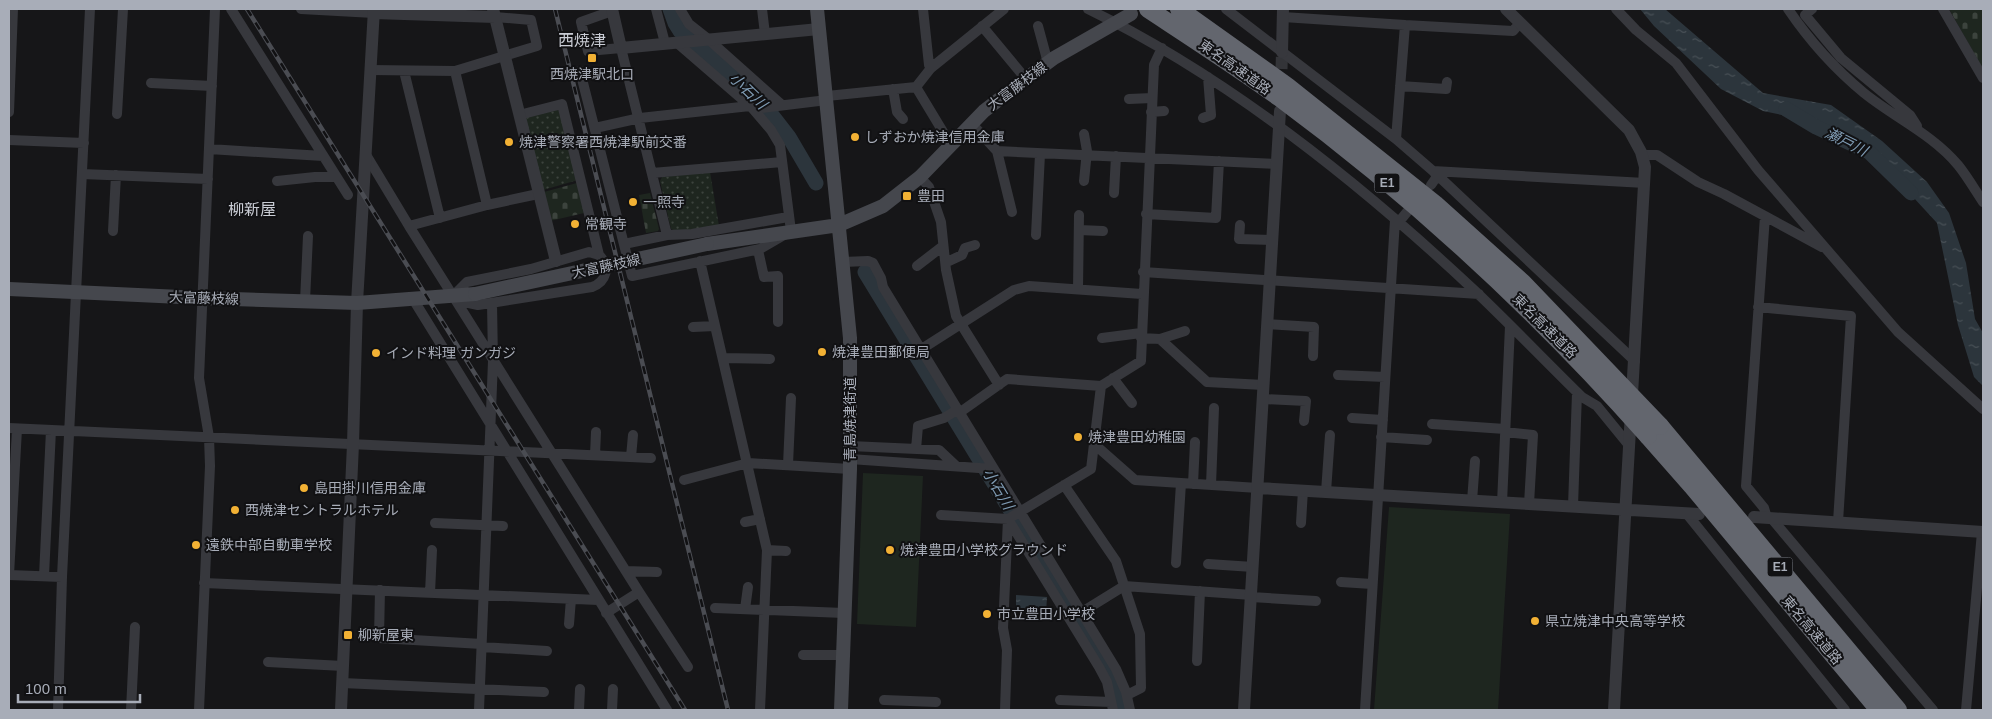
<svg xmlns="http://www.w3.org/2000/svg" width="1992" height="719" viewBox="0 0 1992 719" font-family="Helvetica,'Noto Sans JP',sans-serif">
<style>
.grass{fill:url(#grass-dots)}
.cemetery{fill:url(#cemetery-stones)}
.pitch{fill:#1e261f}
.water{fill:url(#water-ripples)}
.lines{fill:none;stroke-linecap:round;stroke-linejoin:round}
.river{stroke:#2c353c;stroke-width:15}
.tertiary-tunnel{stroke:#333438;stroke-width:12;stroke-dasharray:12 6;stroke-linecap:butt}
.minor{stroke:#37383d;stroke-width:10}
.tertiary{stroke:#37383d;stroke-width:12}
.secondary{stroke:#45474d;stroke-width:14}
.motorway{stroke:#63666e;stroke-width:18}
.rail-casing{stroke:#4a4c52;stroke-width:4.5}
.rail{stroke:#111113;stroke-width:2.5;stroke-dasharray:8;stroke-linecap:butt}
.secondary-bridge{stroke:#45474d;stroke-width:14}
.motorway-bridge{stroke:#63666e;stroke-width:18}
.poi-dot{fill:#f2b134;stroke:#111113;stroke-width:2}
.labels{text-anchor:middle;stroke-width:4;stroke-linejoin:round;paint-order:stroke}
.shield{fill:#111113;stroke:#7b7e86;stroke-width:1}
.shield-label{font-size:12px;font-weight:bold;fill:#a8adb8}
.street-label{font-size:14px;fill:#a8adb8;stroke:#111113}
.poi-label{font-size:14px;fill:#a8adb8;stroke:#111113;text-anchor:start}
.water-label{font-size:15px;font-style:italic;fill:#7f9bb3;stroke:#111113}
.quarter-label{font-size:16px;fill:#c9ccd4;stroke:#111113}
</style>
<defs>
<pattern id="grass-dots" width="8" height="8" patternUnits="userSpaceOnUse" patternTransform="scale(1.25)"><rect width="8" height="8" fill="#1e261f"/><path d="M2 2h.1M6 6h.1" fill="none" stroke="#3c433d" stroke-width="1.8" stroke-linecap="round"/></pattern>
<pattern id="cemetery-stones" width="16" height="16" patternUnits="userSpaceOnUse" patternTransform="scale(1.25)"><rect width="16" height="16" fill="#1e261f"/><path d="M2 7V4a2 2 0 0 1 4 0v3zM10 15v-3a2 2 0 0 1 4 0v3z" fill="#3c433d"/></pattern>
<pattern id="water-ripples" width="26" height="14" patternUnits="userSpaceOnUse" patternTransform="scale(1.25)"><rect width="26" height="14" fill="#2c353c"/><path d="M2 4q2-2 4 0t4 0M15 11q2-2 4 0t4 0" fill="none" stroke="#485056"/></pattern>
</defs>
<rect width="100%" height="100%" fill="#161618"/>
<!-- grass -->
<path class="grass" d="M556,109L560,112L578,180L543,190L525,118Z
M710,172L719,226C704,229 686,235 671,229L660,181L662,177Z"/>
<!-- cemetery -->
<path class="cemetery" d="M1949,9H1983V69Z
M577,183L584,213L550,221L544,192Z
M650,193L659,229L658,231L646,233L639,195Z"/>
<!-- pitch -->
<path class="pitch" d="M863,473L923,476L916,627L857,624Z
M1389,507L1510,514L1498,710H1374Z"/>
<!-- water -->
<path class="water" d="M1640,9H1665L1763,93L1831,105L1882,141L1927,182L1949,213L1966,263L1975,319L1983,333V386L1974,377L1958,325L1937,223L1866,146L1825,124L1763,111L1721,89L1654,26Z
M1016,595L1047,597L1046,613L1016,612Z"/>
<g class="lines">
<!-- river -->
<path class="river" d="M670,9L675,23L680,31L758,97L789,137L816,183
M1786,109L1816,127L1869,152L1911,193
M865,272L1100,657C1110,674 1116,691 1119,710"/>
<!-- tertiary-tunnel -->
<path class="tertiary-tunnel" d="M1281,87L1282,52"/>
<!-- minor -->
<path class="minor" d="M231,9L348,195
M301,9L374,13
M656,9L665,43
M680,9L689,24L708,39L782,105
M762,9L765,34
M923,9L929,65L931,68
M1088,9C1228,77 1361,184 1474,290C1511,325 1546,362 1582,397L1597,406L1628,444
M1226,9L1396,139L1433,171L1635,361
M1616,9L1636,30L1676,63L1758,170L1898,332L1983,409
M1788,9C1809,40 1835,69 1864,93C1895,118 1932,134 1958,165C1967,176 1975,190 1983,202
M1812,9L1805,15L1841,58L1910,115L1917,126
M1943,9L1983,78
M612,11L581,22L588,51L621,48L667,235
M1283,17L1405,25L1396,139
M1405,25L1513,31L1520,23
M982,26L1026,79
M1038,26L1048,63
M676,42L750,106
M370,70L455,71L537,46L531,20L495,17
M404,71L440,218
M455,71L487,205
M580,71L632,276L760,249L791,231L780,145L771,130L753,109
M151,83L212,86
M1400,86L1446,89L1447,82
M893,89L897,112L903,119
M827,96L916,87
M1129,99L1152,98
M9,112L13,9
M1151,112L1164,111
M117,114L123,9
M519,115L562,104L599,255C611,267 606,282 592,287L478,305L464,302L453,296L467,282L531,269L589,252L599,255
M1203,118L1211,115L1208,77
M971,123L997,151L1277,164
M595,128L640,118L750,106L753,109L827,100
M1084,134L1087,151L1084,181
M9,140L84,143
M951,145L916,87L931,68L1004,9
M209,149L323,156
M997,151L1012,212
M365,153L409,226L487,205L538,194
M1642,155H1657L1698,182L1724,194L1822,247
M1433,171L1645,183
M652,173L782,162
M82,174L208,179
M920,177L929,187L941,222L946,270L956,316L999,385
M277,181L315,177H336
M1431,185L1438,175
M1114,193L1116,156
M1146,214L1216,218L1219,161
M1765,216L1746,486L1764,508L1767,518
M1398,223L1407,212
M1240,225L1239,239L1272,240
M409,226L639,592L688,667
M1079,230L1103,231
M113,231L116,175
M1036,235L1040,154
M624,244L667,235L692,234L788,217
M758,250L764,277L778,276V322
M700,261L767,550L760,710
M843,262L868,261L873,263L881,278L883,287L1116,669L1126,692L1130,710
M947,262L962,255L965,248L975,245
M917,266L943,246
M1143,272L1479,294
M1078,289L1079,215
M413,299L667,710
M305,301L308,236
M1758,307L1851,316L1838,522
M1267,324L1314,327L1313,356
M693,327L715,326
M1102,338L1141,333
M1141,338L1160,339L1185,331
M1160,339L1207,382L1264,385
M920,350L1014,290L1029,286L1142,294
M723,358L770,359
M1338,375L1385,377
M1113,378L1132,403
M1263,399L1306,401L1304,421
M959,413L1007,379L1101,386
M1352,418L1383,420
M1432,424L1505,429
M9,428L651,458
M1505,432L1533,435L1529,504
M1381,437L1427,440
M1093,443L1135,480L1258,488
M850,446L939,450L956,466
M916,449L918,426L944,418L957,410
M595,455L596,432
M631,457L633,435
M850,459L993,469
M788,465L791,398
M684,480L748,463L850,469
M1193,484L1195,442
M1064,485L1116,561L1140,634L1141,688L1127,695
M1211,485L1214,408
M1326,492L1330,435
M1472,501L1475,461
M1502,503L1510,326
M1573,506L1577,393
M1687,514L1845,710
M941,515L1008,519L1099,667L1107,682L1113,710
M1772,519L1933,710
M745,522L760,519
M435,523L503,526
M1301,523L1303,490
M767,550L786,551
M1176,563L1181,483
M1208,564L1253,567
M626,571L657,572
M9,575L17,429
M9,575L62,577
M44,576L51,430
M1341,582L1372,584
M204,583L598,600
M380,590L379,638L482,644
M430,593L432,550
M1251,597L1316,601
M715,608L844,613
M745,609L748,587
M1082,612L1124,586L1252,595
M606,613L639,592
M569,624L571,599
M482,647L547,651
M803,655H843
M1197,661L1200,591
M268,662L343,666
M342,683L544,692
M884,700L936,702
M1060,700L1111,702
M58,710L62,577L90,9
M131,710L135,627
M199,710L210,466L209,437L199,378L215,9
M479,710L493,361L492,303
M579,710L580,689
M612,710L613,689
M1005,710L1007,650L1003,628L1008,519L1091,469L1101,386L1141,361L1154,65L1162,48
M1365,710L1395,220
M1966,710L1982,532"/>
<!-- tertiary -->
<path class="tertiary" d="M493,9L556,261
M612,9L621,48L819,29
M1506,9L1629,130L1641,152L1645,167L1614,710
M374,13L495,17
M1282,52L1283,9
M1258,488L1699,514
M1754,517L1983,532
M341,710L353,444L357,303L374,9
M1244,710L1280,111"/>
<!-- secondary -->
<path class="secondary" d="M817,9L850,338V469L841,710
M707,244L839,225L883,206L920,177L984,111L1019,84L1054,58L1131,14
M9,289L202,298L357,303L475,294"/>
<!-- motorway -->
<path class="motorway" d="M1660,426L1898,710
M1648,436L1692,486L1879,710"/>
<!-- rail casing -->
<g class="rail-casing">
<path id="rail" d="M247,9L685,710
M555,9L728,710"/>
</g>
<!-- rail -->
<use href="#rail" class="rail"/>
<!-- secondary-bridge -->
<path class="secondary-bridge" d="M475,294L707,244"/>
<!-- motorway-bridge -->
<path class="motorway-bridge" d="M1148,9C1192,38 1237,67 1280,98C1414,197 1537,311 1648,436
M1179,9L1287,86L1435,204L1523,283L1660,426"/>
</g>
<!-- markers -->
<g class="poi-dot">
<rect x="587" y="53" width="10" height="10" rx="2.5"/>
<circle cx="855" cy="137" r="5"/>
<circle cx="509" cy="142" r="5"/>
<rect x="902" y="191" width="10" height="10" rx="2.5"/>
<circle cx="633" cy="202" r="5"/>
<circle cx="575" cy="224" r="5"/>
<circle cx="822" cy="352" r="5"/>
<circle cx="376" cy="353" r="5"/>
<circle cx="1078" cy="437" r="5"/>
<circle cx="304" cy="488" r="5"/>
<circle cx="235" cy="510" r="5"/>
<circle cx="196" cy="545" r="5"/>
<circle cx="890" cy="550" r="5"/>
<circle cx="987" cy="614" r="5"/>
<circle cx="1535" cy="621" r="5"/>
<rect x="343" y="630" width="10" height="10" rx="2.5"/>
</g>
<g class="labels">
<!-- shield labels -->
<g class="shield">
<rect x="1374.5" y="173.5" width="25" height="19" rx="4"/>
<rect x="1767.5" y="557.5" width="25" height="19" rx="4"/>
</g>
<g class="shield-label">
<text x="1387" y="187">E1</text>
<text x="1780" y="571">E1</text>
</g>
<!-- street labels -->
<g class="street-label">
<text transform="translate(1235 67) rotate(35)" y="5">東名高速道路</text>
<text transform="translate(1017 86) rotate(-37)" y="5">大富藤枝線</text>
<text transform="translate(606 266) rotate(-12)" y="5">大富藤枝線</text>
<text transform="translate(204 298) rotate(2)" y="5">大富藤枝線</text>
<text transform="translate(1545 326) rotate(45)" y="5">東名高速道路</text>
<text transform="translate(850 419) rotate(-90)" y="5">青島焼津街道</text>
<text transform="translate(1812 630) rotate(50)" y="5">東名高速道路</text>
</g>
<!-- poi labels -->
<g class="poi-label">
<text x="592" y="79" text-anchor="middle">西焼津駅北口</text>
<text x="865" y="142">しずおか焼津信用金庫</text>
<text x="519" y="147">焼津警察署西焼津駅前交番</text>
<text x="917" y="201">豊田</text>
<text x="643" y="207">一照寺</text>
<text x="585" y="229">常観寺</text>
<text x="832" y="357">焼津豊田郵便局</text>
<text x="386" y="358">インド料理 ガンガジ</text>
<text x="1088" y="442">焼津豊田幼稚園</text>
<text x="314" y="493">島田掛川信用金庫</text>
<text x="245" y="515">西焼津セントラルホテル</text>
<text x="206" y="550">遠鉄中部自動車学校</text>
<text x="900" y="555">焼津豊田小学校グラウンド</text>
<text x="997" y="619">市立豊田小学校</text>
<text x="1545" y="626">県立焼津中央高等学校</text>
<text x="358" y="640">柳新屋東</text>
</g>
<!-- water labels -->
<g class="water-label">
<text transform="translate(748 91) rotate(44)" y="5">小石川</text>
<text transform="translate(1846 142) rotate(27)" y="5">瀬戸川</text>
<text transform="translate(998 489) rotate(59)" y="5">小石川</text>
</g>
<!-- quarter labels -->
<g class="quarter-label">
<text x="582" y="46">西焼津</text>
<text x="252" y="215">柳新屋</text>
</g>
</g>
<!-- border -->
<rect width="1992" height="719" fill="none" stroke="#a8adb8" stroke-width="20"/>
<!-- scale -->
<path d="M18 694v8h122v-8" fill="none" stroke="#a8adb8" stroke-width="2.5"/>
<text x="25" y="694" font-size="15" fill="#a8adb8" stroke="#111113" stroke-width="4" paint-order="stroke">100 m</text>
</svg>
